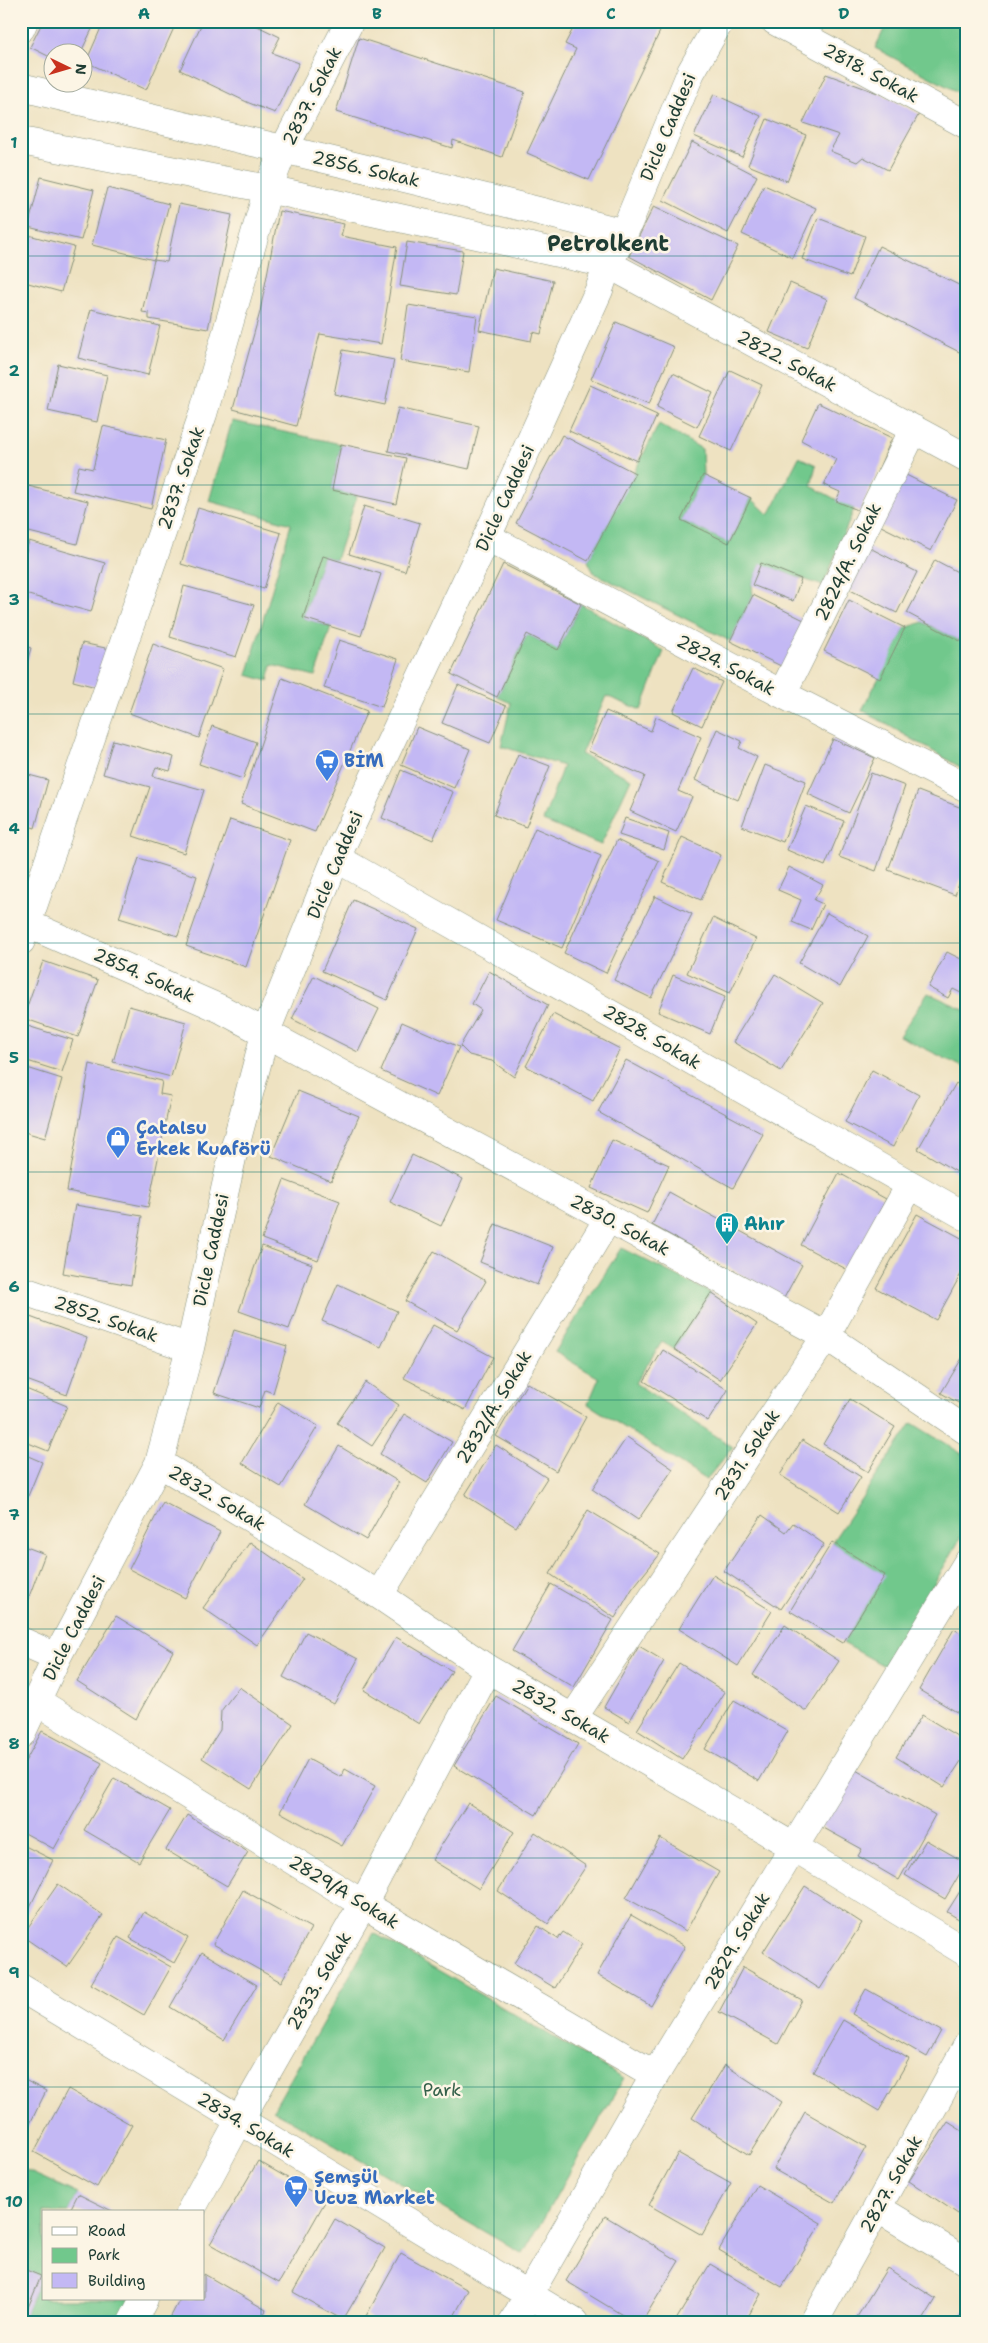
<svg xmlns="http://www.w3.org/2000/svg" width="988" height="2343" viewBox="0 0 988 2343" font-family="'Shantell Sans',sans-serif">
<style>
.green{fill:#71c88c;stroke:#488260}
.building{fill:#c3b8f4}
.lines{fill:none;stroke-linecap:round;stroke-linejoin:round}
.minor-casing{stroke:#86907a;stroke-width:29}
.minor{stroke:#fff;stroke-width:28}
.grid{fill:none;stroke:#0f766e;stroke-width:1;stroke-opacity:0.55}
.labels{text-anchor:middle;stroke-width:5;stroke-linejoin:round;paint-order:stroke}
.street-label{font-size:18px;fill:#1f3d34;stroke:#fcf5e5}
.shop-label{font-size:18px;font-weight:bold;fill:#366cbe;stroke:#fcf5e5;text-anchor:start}
.culture-label{font-size:18px;font-weight:bold;fill:#0d838f;stroke:#fcf5e5;text-anchor:start}
.park-label{font-size:18px;fill:#34604a;stroke:#fcf5e5}
.district-label{font-size:22px;font-weight:bold;fill:#1f3d34;stroke:#fcf5e5}
.neatline{fill:none;stroke:#0f766e;stroke-width:2}
.grid-label{font-size:16px;text-anchor:middle;font-weight:bold;fill:#0f766e}
</style>
<rect width="100%" height="100%" fill="#fcf5e5"/>
<filter id="ink" filterUnits="userSpaceOnUse"><feTurbulence type="fractalNoise" baseFrequency=".02" numOctaves="2"/><feDisplacementMap in="SourceGraphic" scale="10" xChannelSelector="R" yChannelSelector="G"/><feConvolveMatrix kernelMatrix="1 2 1 2 8 2 1 2 1" color-interpolation-filters="sRGB"/></filter>
<filter id="wash" filterUnits="userSpaceOnUse"><feTurbulence type="fractalNoise" baseFrequency=".0096" numOctaves="4" result="noise"/><feDisplacementMap in="SourceGraphic" scale="20" xChannelSelector="R" yChannelSelector="G"/><feGaussianBlur stdDeviation="1.12" result="paint"/><feColorMatrix in="noise" values="0 0 0 0 0 0 0 0 0 0 0 0 0 0 0 0 0 1.4 0 .05"/><feComposite in="paint" operator="in"/></filter>
<g filter="url(#wash)">
<rect width="100%" height="100%" fill="#eee2c1"/>
<!-- green -->
<path class="green" d="M888,21H967V97L875,48Z
M232,421L341,444L332,490L357,496L336,560L323,556L303,618L331,627L315,676L272,665L268,681L247,675L291,524L209,501Z
M659,424L702,449L703,475L681,520L729,543L751,498L769,515L799,457L816,465L811,486L854,509L823,586L761,564L752,585L753,595L730,641L594,573L588,561Z
M581,604L664,651L641,710L606,696L581,754L631,779L601,845L543,821L563,766L501,746L511,703L497,697L527,634L558,650Z
M923,622L960,641L967,628V771L862,710L905,628Z
M928,993L967,1011V1069L899,1036Z
M621,1248L711,1293L674,1349L662,1342L635,1383L733,1447L706,1480L588,1404L599,1378L555,1352Z
M912,1423L967,1457V1527L886,1667L843,1643L884,1575L832,1542Z
M374,1933L624,2078L523,2254L273,2110Z
M21,2168L78,2194L69,2212H44V2299H132L122,2322H22L41,2277L21,2268Z"/>
<g id="blocks">
<!-- building -->
<path class="building" d="M43,21H96L81,52H52V58L30,47Z
M104,21H177L146,90L86,62Z
M203,21H247L280,37L272,53L299,63L275,113L249,103L180,70Z
M577,21H656L663,25L589,180L527,153L576,49L565,44Z
M359,38L525,92L502,157L453,140L452,148L336,112Z
M826,74L883,95L919,114L888,170L863,157L857,162L830,151L839,135L803,123Z
M714,94L761,116L742,157L694,136Z
M767,119L806,135L787,181L748,165Z
M692,142L757,176L728,233L663,200Z
M41,177L94,190L81,240L28,227Z
M764,185L816,208L793,258L742,234Z
M107,188L169,204L154,260L92,245Z
M179,204L232,215L208,329L149,319V313L142,312L154,260L167,262Z
M654,206L738,246L711,300L629,256Z
M279,211L344,224L341,236L397,247L381,344L320,334L296,426L233,409L260,312Z
M818,218L865,236L850,277L802,259Z
M21,233L74,247L61,292L21,281Z
M407,242L463,251L456,295L400,286Z
M879,246L967,289V356L854,298Z
M493,268L553,281L541,334L533,332L531,341L479,330Z
M790,283L827,299L807,348L769,332Z
M408,305L477,316L469,372L400,361Z
M91,309L160,326L148,375L78,358Z
M616,322L674,347L649,404L591,379Z
M343,350L394,360L385,405L334,394Z
M58,364L107,375L97,422L48,411Z
M730,370L762,385L731,451L699,436Z
M673,373L713,393L697,427L657,407Z
M590,385L657,415L637,461L569,431Z
M818,403L892,438L860,511L836,501L840,492L824,485L836,459L801,440Z
M398,408L479,426L469,469L388,451Z
M103,426L166,440L151,509L73,491L79,466L93,469Z
M562,435L635,473L588,561L516,523Z
M341,444L406,458L396,504L332,490Z
M902,473L957,500L931,551L877,524Z
M703,475L751,498L729,543L681,520Z
M24,485L88,501L77,544L21,530V495Z
M364,506L420,523L405,571L349,554Z
M198,508L281,533L264,589L181,564Z
M29,541L105,563L91,612L21,593V568Z
M866,546L917,572L897,613L846,588Z
M323,556L381,574L361,636L303,618Z
M935,560L967,577V628L960,641L907,613Z
M761,563L801,579L793,601L752,585Z
M503,564L581,604L558,650L527,634L497,697L451,674Z
M184,586L254,605L236,657L170,637Z
M753,595L806,621L783,667L730,641Z
M849,600L905,628L880,679L824,651Z
M339,640L398,659L382,707L324,688Z
M82,643L110,649L100,688L73,681Z
M153,644L223,669L199,738L129,713Z
M21,645L31,648L22,680H21Z
M693,668L722,682L702,726L673,712Z
M282,678L367,711L315,832L241,804Z
M458,685L506,706L490,743L442,723Z
M606,711L651,731L656,717L701,737L678,791L692,797L676,832L630,811L645,776L588,751Z
M212,726L256,742L243,779L199,764Z
M417,727L470,749L454,788L401,765Z
M717,729L742,741L739,748L757,757L738,800L695,780Z
M833,739L875,758L849,813L808,794Z
M113,740L174,757L170,771L156,767L153,776L204,790L184,853L133,836L150,787L103,774Z
M518,754L550,766L526,827L494,815Z
M765,765L806,781L783,842L742,826Z
M401,770L453,792L433,840L382,818Z
M21,773L48,780L35,828L21,824Z
M871,773L905,786L876,871L839,857Z
M918,791L967,810V863L955,895L888,870Z
M806,806L844,821L825,866L787,850Z
M625,818L669,833L664,850L619,835Z
M230,820L290,840L246,967L186,946Z
M21,828L28,830L22,854H21Z
M535,828L601,856L562,948L496,920Z
M682,837L721,855L701,900L662,882Z
M617,840L659,861L606,973L564,953Z
M139,858L197,876L178,936L119,918Z
M789,867L823,885L814,900L823,904L811,930L792,922L801,900L778,890Z
M655,896L692,914L651,998L614,980Z
M353,900L418,929L387,1000L322,971Z
M827,913L868,936L840,987L799,963Z
M713,918L756,939L730,993L687,973Z
M947,952L967,962V996L953,989L948,998L928,987Z
M43,961L98,980L78,1037L23,1018Z
M489,971L548,1005L514,1077L492,1061L469,1055L460,1046L481,1010L472,1004Z
M775,974L823,1003L781,1071L733,1042Z
M673,975L725,997L710,1034L658,1012Z
M314,976L379,1009L358,1052L292,1019Z
M129,1006L186,1022L171,1077L113,1062Z
M553,1014L620,1049L593,1101L526,1066Z
M402,1022L459,1047L437,1096L381,1071Z
M21,1024L73,1040L62,1072L21,1059Z
M626,1060L763,1134L733,1188L598,1112Z
M90,1064L162,1081L160,1094L171,1096L148,1207L67,1191Z
M21,1066L62,1079L45,1138L21,1131Z
M872,1070L919,1095L893,1147L845,1122Z
M956,1083L967,1090V1178L918,1149Z
M298,1091L359,1116L331,1181L271,1156Z
M612,1140L669,1165L647,1213L591,1188Z
M412,1155L463,1179L441,1226L390,1202Z
M839,1173L886,1199L848,1270L801,1245Z
M284,1180L340,1201L318,1260L262,1239Z
M669,1192L802,1265L784,1298L652,1225Z
M75,1205L142,1216L131,1285L63,1273Z
M917,1214L967,1241V1263L936,1320L876,1288Z
M495,1224L553,1247L537,1285L480,1262Z
M262,1246L312,1264L289,1329L239,1311Z
M434,1251L486,1281L457,1330L405,1301Z
M338,1284L397,1311L381,1347L322,1321Z
M711,1293L757,1324L720,1380L674,1349Z
M30,1317L87,1338L67,1395L21,1378V1342Z
M433,1325L493,1357L465,1410L404,1378Z
M234,1330L287,1346L273,1393L265,1390L259,1408L214,1393Z
M663,1350L728,1390L708,1421L644,1381Z
M967,1350V1408L941,1393Z
M365,1382L399,1405L372,1446L337,1423Z
M527,1383L586,1417L556,1471L496,1436Z
M21,1387L67,1406L48,1451L21,1440Z
M850,1399L895,1427L868,1472L823,1444Z
M278,1402L318,1426L281,1487L242,1463Z
M404,1414L452,1442L427,1483L380,1454Z
M627,1437L673,1469L638,1520L592,1489Z
M802,1440L861,1477L839,1512L780,1475Z
M496,1445L547,1478L516,1527L465,1495Z
M339,1446L399,1482L366,1540L305,1504Z
M21,1453L42,1462L21,1513Z
M163,1502L220,1532L185,1598L129,1569Z
M588,1510L660,1554L632,1589L615,1618L550,1574Z
M762,1515L786,1532L793,1523L824,1544L781,1609L724,1571Z
M250,1542L303,1579L257,1645L203,1608Z
M832,1542L885,1575L843,1643L790,1611Z
M21,1545L45,1554L24,1610L21,1609Z
M713,1575L772,1611L738,1666L679,1629Z
M551,1584L613,1620L574,1687L512,1651Z
M116,1616L173,1651L136,1719L77,1681Z
M785,1625L839,1661L806,1711L753,1675Z
M954,1629L967,1637V1718L919,1690Z
M306,1632L358,1659L334,1704L283,1677Z
M396,1637L452,1671L419,1724L364,1690Z
M639,1646L664,1661L629,1722L604,1707Z
M679,1663L725,1692L682,1759L637,1730Z
M239,1687L293,1724L251,1789L202,1758L220,1730L221,1711Z
M496,1696L578,1744L536,1815L454,1766Z
M734,1700L788,1731L759,1781L705,1749Z
M922,1715L967,1742V1752L944,1787L896,1757Z
M42,1731L102,1763L54,1849L21,1831V1769Z
M308,1759L341,1777L345,1769L375,1786L342,1846L280,1812Z
M854,1769L935,1815L899,1880L858,1856L862,1849L820,1826Z
M114,1778L170,1810L139,1862L84,1830Z
M468,1803L514,1832L479,1889L432,1860Z
M187,1815L248,1852L227,1886L166,1850Z
M535,1832L586,1866L548,1924L498,1891Z
M660,1838L719,1872L686,1931L626,1898Z
M926,1840L966,1863L945,1899L905,1875Z
M21,1844L53,1860L21,1925Z
M967,1880V1924L947,1912Z
M58,1884L103,1915L67,1967L22,1936Z
M805,1886L862,1923L820,1989L763,1952Z
M243,1890L311,1928L281,1982L213,1944Z
M144,1912L188,1938L174,1963L130,1938Z
M631,1915L685,1946L651,2006L597,1975Z
M538,1926L558,1939L563,1932L582,1944L555,1988L514,1963Z
M118,1937L171,1967L144,2015L91,1984Z
M202,1952L257,1985L224,2040L170,2007Z
M743,1967L802,2000L778,2044L719,2012Z
M866,1989L941,2031L927,2057L852,2014Z
M843,2020L909,2059L879,2111L813,2072Z
M725,2065L782,2102L749,2155L692,2118Z
M21,2078L46,2091L21,2142Z
M68,2089L132,2125L97,2187L34,2152Z
M805,2112L866,2147L834,2203L773,2169Z
M948,2122L967,2134V2220L909,2181Z
M678,2153L731,2183L702,2235L649,2205Z
M258,2161L326,2200L279,2283L210,2244Z
M757,2185L821,2223L782,2287L719,2250Z
M78,2194L114,2212H69Z
M605,2216L679,2261L642,2322H634L566,2281Z
M335,2219L385,2248L343,2320L293,2292Z
M401,2253L468,2290L451,2322H376L366,2316Z
M710,2264L761,2294L745,2322L676,2320Z
M21,2268L41,2276L22,2322H21Z
M887,2268L936,2299L922,2322H854Z
M204,2274L266,2310L260,2322H177L170,2318L180,2299H204Z
M965,2309L967,2310V2322H956Z"/>
</g>
</g>
<g filter="url(#ink)">
<use href="#blocks" fill-opacity="0" stroke="#86907a" stroke-width="1"/>
<g class="lines">
<!-- minor casing -->
<g class="minor-casing">
<path id="minor" d="M775,21L967,125
M21,28L24,21
M21,87C222,136 424,180 624,233
M21,141L268,189L608,264L967,458
M487,537L782,694L967,788
M782,694L914,429
M336,858L967,1217
M21,921L221,1009L826,1336L967,1431
M21,941L203,414L268,189L283,151L350,21
M21,1290L190,1348
M159,1463L379,1595L488,1669L794,1847L967,1953
M379,1595L608,1219
M21,1641L57,1657
M38,1702L363,1904L655,2075
M573,1718L826,1336L910,1185
M21,1734L57,1657L159,1463L190,1348L232,1158L265,1034L336,858L487,537L599,290L608,264L624,233L691,72L720,21
M21,1988L574,2322
M877,2208L967,2262
M190,2212L239,2121L363,1904L488,1669
M132,2322L144,2299
M513,2322L655,2075L967,1563
M814,2322L967,2046"/>
</g>
<!-- minor -->
<use href="#minor" class="minor"/>
</g>
</g>
<!-- grid -->
<path class="grid" d="M261,21V2322M494,21V2322M727,21V2322M21,256H967M21,485H967M21,714H967M21,943H967M21,1172H967M21,1400H967M21,1629H967M21,1858H967M21,2087H967"/>
<!-- icons -->
<defs>
<g id="supermarket-pin" transform="scale(1.25)"><path d="M0 17L-7.5 6A9.5 9.5 0 1 1 7.5 6Z" fill="#3f7fe0" stroke="#fcf5e5"/><path d="M-6-5.5h2.5l.6 2H6L4.5 2H-2.5L-4.4-4H-6ZM-1.5 3.2a1.3 1.3 0 1 0 .1 0ZM3 3.2a1.3 1.3 0 1 0 .1 0Z" fill="#fff"/></g>
<g id="shop-pin" transform="scale(1.25)"><path d="M0 17L-7.5 6A9.5 9.5 0 1 1 7.5 6Z" fill="#3f7fe0" stroke="#fcf5e5"/><path d="M-5-2.5h2.3a2.7 3.5 0 0 1 5.4 0H5L5.5 6h-11ZM-1.5-2.5h3a1.5 2.3 0 0 0-3 0Z" fill="#fff"/></g>
<g id="building-pin" transform="scale(1.25)"><path d="M0 17L-7.5 6A9.5 9.5 0 1 1 7.5 6Z" fill="#0f9aa8" stroke="#fcf5e5"/><path d="M-4-6H4V6H1V3H-1V6H-4ZM-2.5-4.3h1.7v1.8h-1.7ZM.8-4.3h1.7v1.8H.8ZM-2.5-1h1.7V.8h-1.7ZM.8-1h1.7V.8H.8Z" fill="#fff"/></g>
</defs>
<g fill-rule="evenodd">
<use href="#supermarket-pin" x="327" y="761"/>
<use href="#shop-pin" x="118" y="1138"/>
<use href="#building-pin" x="727" y="1224"/>
<use href="#supermarket-pin" x="296" y="2187"/>
</g>
<g class="labels">
<!-- street labels -->
<g class="street-label">
<text transform="translate(871 73) rotate(28)" y="6">2818. Sokak</text>
<text transform="translate(312 96) rotate(-63)" y="6">2837. Sokak</text>
<text transform="translate(668 127) rotate(-67)" y="6">Dicle Caddesi</text>
<text transform="translate(366 169) rotate(13)" y="6">2856. Sokak</text>
<text transform="translate(787 361) rotate(28)" y="6">2822. Sokak</text>
<text transform="translate(181 478) rotate(-71)" y="6">2837. Sokak</text>
<text transform="translate(505 498) rotate(-65)" y="6">Dicle Caddesi</text>
<text transform="translate(848 562) rotate(-64)" y="6">2824/A. Sokak</text>
<text transform="translate(726 665) rotate(28)" y="6">2824. Sokak</text>
<text transform="translate(335 865) rotate(-67)" y="6">Dicle Caddesi</text>
<text transform="translate(144 975) rotate(24)" y="6">2854. Sokak</text>
<text transform="translate(652 1037) rotate(30)" y="6">2828. Sokak</text>
<text transform="translate(620 1225) rotate(28)" y="6">2830. Sokak</text>
<text transform="translate(211 1250) rotate(-78)" y="6">Dicle Caddesi</text>
<text transform="translate(106 1319) rotate(19)" y="6">2852. Sokak</text>
<text transform="translate(494 1407) rotate(-59)" y="6">2832/A. Sokak</text>
<text transform="translate(747 1455) rotate(-57)" y="6">2831. Sokak</text>
<text transform="translate(217 1498) rotate(31)" y="6">2832. Sokak</text>
<text transform="translate(74 1628) rotate(-63)" y="6">Dicle Caddesi</text>
<text transform="translate(561 1711) rotate(30)" y="6">2832. Sokak</text>
<text transform="translate(344 1892) rotate(31)" y="6">2829/A Sokak</text>
<text transform="translate(737 1941) rotate(-59)" y="6">2829. Sokak</text>
<text transform="translate(319 1981) rotate(-60)" y="6">2833. Sokak</text>
<text transform="translate(246 2125) rotate(31)" y="6">2834. Sokak</text>
<text transform="translate(891 2184) rotate(-61)" y="6">2827. Sokak</text>
</g>
<!-- shop labels -->
<g class="shop-label">
<text x="344" y="767">BİM</text>
<text x="136" y="1134">Çatalsu<tspan x="136" dy="21">Erkek Kuaförü</tspan></text>
<text x="314" y="2183">Şemşül<tspan x="314" dy="21">Ucuz Market</tspan></text>
</g>
<!-- culture labels -->
<g class="culture-label">
<text x="744" y="1230">Ahır</text>
</g>
<!-- park labels -->
<g class="park-label">
<text x="442" y="2096">Park</text>
</g>
<!-- district labels -->
<g class="district-label">
<text x="608" y="251">Petrolkent</text>
</g>
</g>
<!-- margin -->
<rect width="988" height="2343" fill="none" stroke="#fcf5e5" stroke-width="55"/>
<!-- legend -->
<rect x="42" y="2210" width="162" height="90" fill="#fcf5e5" stroke="#a4ab9e"/>
<rect x="52" y="2227" width="25" height="8" fill="#ffffff" stroke="#a4ab9e"/>
<text x="88" y="2236" font-size="15" fill="#1f3d34">Road</text>
<rect x="52" y="2248" width="25" height="15" fill="#71c88c" stroke="#a4ab9e"/>
<text x="88" y="2260" font-size="15" fill="#1f3d34">Park</text>
<rect x="52" y="2273" width="25" height="15" fill="#c3b8f4" stroke="#a4ab9e"/>
<text x="88" y="2286" font-size="15" fill="#1f3d34">Building</text>
<!-- north arrow -->
<g transform="translate(68 68) rotate(95)"><circle r="24" fill="#fcf5e5" stroke="#a4ab9e"/>
<path d="M0-4L9 19L0 12L-9 19Z" fill="#c8321e"/>
<text y="-8" font-size="14" font-weight="bold" text-anchor="middle" fill="#1f3d34">N</text>
</g>
<rect x="28" y="28" width="932" height="2288" class="neatline"/>
<g class="grid-label">
<text x="144" y="19">A</text>
<text x="377" y="19">B</text>
<text x="611" y="19">C</text>
<text x="844" y="19">D</text>
<text x="14" y="148">1</text>
<text x="14" y="376">2</text>
<text x="14" y="605">3</text>
<text x="14" y="834">4</text>
<text x="14" y="1063">5</text>
<text x="14" y="1292">6</text>
<text x="14" y="1520">7</text>
<text x="14" y="1749">8</text>
<text x="14" y="1978">9</text>
<text x="14" y="2207">10</text>
</g>
</svg>
